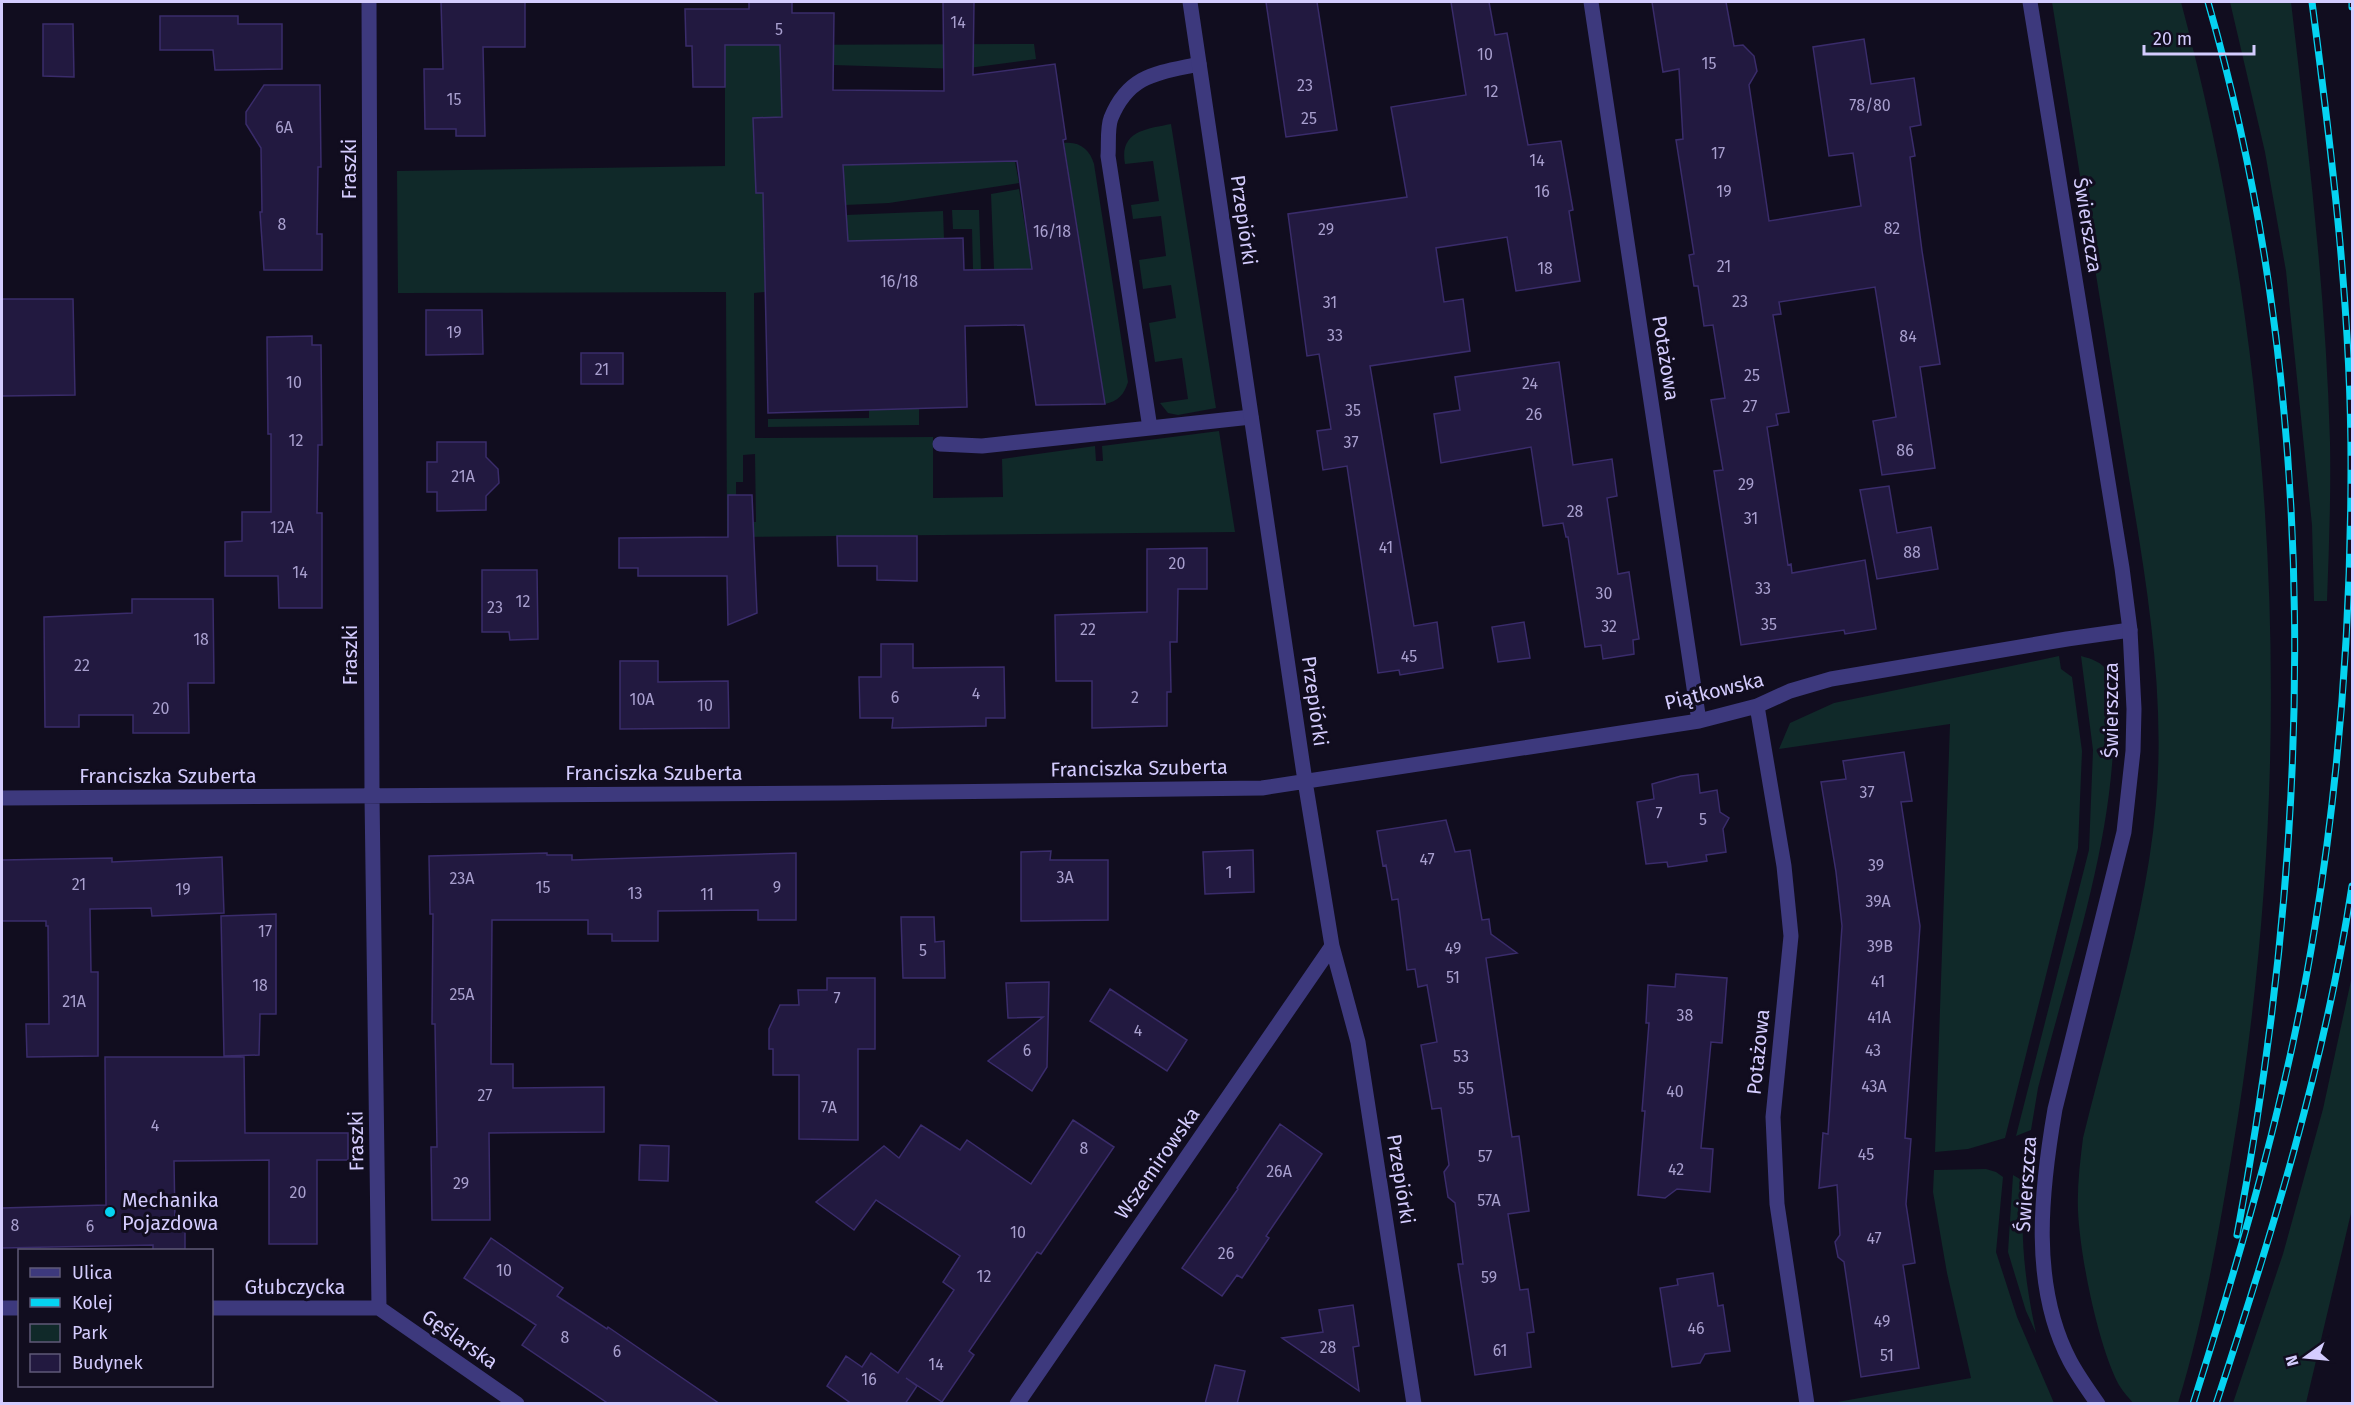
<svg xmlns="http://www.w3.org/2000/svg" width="2354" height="1405" viewBox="0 0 2354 1405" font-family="'Fira Sans',sans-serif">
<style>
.green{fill:#102929;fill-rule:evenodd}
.building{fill:#221940;stroke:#3a2c6b;stroke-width:1.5;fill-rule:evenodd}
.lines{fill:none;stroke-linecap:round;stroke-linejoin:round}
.service{stroke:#3d397d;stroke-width:15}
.minor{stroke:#3d397d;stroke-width:15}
.tertiary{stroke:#3d397d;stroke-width:15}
.rail-casing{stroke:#05d3f1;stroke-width:7}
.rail{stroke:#110d1f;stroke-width:4.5;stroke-dasharray:14;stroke-linecap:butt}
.poi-dot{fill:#05d3f1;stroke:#110d1f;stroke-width:2}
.labels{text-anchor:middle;stroke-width:6;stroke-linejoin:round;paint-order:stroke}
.number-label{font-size:16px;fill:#a89fce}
.street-label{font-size:20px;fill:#d4ccfe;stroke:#110d1f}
.poi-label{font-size:20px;fill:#d4ccfe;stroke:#110d1f;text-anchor:start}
</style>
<rect width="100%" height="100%" fill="#110d1f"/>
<!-- green -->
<path class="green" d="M2052,2H2181C2281,375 2297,772 2232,1153C2218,1237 2203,1322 2178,1403H2133C2129,1398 2123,1392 2119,1385C2098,1346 2080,1256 2078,1211C2077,1187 2080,1162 2083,1138C2110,1027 2146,918 2156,804C2167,679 2141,553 2121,430C2098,287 2075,144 2052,2Z
M2230,2H2291C2308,148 2326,295 2330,442C2331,495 2329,548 2327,601H2314L2312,525L2286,271L2265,152Z
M1034,44L1036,59L961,69L833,65L834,88L781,89L782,117L753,118L756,193L832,192L765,292L754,293L755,438L933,437V498L1003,497L1002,459L1095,446L1096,461H1103L1102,446L1219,431L1235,532L727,537L726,292L398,293L397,171L725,166V45ZM755,454L756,522H736V482H743V455Z
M1171,124L1216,408L1178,415L1168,413L1160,403L1188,399L1182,358L1155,362L1149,323L1176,318L1171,285L1143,289L1139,260L1166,256L1161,216L1133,219L1131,205L1159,201L1153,161L1125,164C1119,131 1146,129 1171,124Z
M1064,143C1080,141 1090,150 1094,164L1128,382C1124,395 1118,401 1105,404Z
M1012,146L1019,183L889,203L845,205L843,165L991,161Z
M1019,189L1032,269H994L991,194Z
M952,210H979L981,270L973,269L972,229H953Z
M943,211L944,239L847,241L846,215Z
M919,408V425L768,427V419L869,418V410Z
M2059,656L2061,669L2072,677L2082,751L2078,848L2005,1138L1968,1149L1935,1152L1950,724L1779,749L1790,723L1834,703Z
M2081,656C2092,659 2102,662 2108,672C2118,688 2115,708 2114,726C2112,850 2068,969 2038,1088L2031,1130L2016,1136L2089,850L2093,750Z
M2352,976V1209L2306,1403H2233L2283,1254L2323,1109Z
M1986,1169L1996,1172L2003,1177L1996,1252L2017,1317L2054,1403H1832L1971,1378L1947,1273L1933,1192L1934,1170Z
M2013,1175L2025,1182C2019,1234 2025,1282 2036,1333L2026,1311L2008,1252Z"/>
<!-- building -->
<path class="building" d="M441,2H525V47H483L485,136H456V129H425L424,69H443Z
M749,2H792V13H834L833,90L944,91L943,2H974L973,75L1055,64L1066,139L1063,140L1105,404L1036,405L1024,325L965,326L967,407L768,413L763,193H756L753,118L782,117L780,45H725V87H693L692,46H686L685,9H749ZM1017,161L1032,269L964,270L963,238L848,241L843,165Z
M1266,2H1317L1337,130L1286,137Z
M1451,2H1489L1495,35L1507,33L1528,145L1561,141L1573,210L1569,211L1580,281L1516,291L1507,237L1436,248L1444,302L1463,299L1470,351L1370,366L1414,626L1437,622L1443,668L1400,675L1399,670L1378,673L1347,466L1323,470L1317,431L1331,429L1319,354L1307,356L1288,214L1407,197L1391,107L1466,95Z
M1652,2H1726L1734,46L1743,45L1754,56L1757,71L1749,85L1769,221L1861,206L1853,153L1829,156L1813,47L1864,39L1871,84L1914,78L1921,125L1910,127L1915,156L1910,157L1922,251L1940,364L1920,367L1935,468L1882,475L1873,421L1896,417L1875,287L1779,302L1781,314L1773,315L1789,412L1776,414L1778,425L1767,427L1788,565L1791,564L1792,573L1865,560L1876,629L1845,634L1844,630L1741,645L1714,471L1723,470L1711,400L1725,398L1713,325L1704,326L1698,286H1694L1689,255L1694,254L1676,140L1683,139L1679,69L1663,72Z
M160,16H238V24H282V69L215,70L213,50H160Z
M43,24H73L74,77L43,76Z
M264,85H320L321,167H318L317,234H322V270H264L260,212H262L261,148L246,124V112Z
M2,299H73L75,395L2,396Z
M426,310H482L483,354L426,355Z
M312,336V345H321L322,445H318L317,513H322V608H279L278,576H225V542L242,541V512H271V434H268L267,337Z
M581,353H623V384H581Z
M1559,362L1573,465L1612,459L1617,496L1607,498L1618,574L1629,572L1639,639L1633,640L1634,654L1603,659L1601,645L1585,647L1568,537H1566L1563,523L1543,526L1531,447L1441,463L1434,414L1460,410L1455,377Z
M437,442H486V457L498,469L499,483L486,496V510L437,511V492H427V462H437Z
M1889,486L1897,533L1931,527L1938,569L1877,579L1860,490Z
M728,495H752L757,613L728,625L727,576H638V568H619V538L728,537Z
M837,536H917V581L877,580V566H838Z
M1207,548V589H1178L1177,642H1170L1171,692H1167V726L1092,728V681H1056L1055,615L1147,612V549Z
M482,570H537L538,639L510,640L509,632H482Z
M132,599H213L214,683H188L189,733H133V715H79V727H45L44,617L132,613Z
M1524,622L1530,658L1498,662L1492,627Z
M881,644H913V668L1004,667L1005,718H986V726L892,728L893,718H860L859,677H881Z
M620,661H658V682L728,681L729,728L620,729Z
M1904,752L1912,801L1901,802L1920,926L1905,1138L1911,1139L1906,1204L1915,1263L1903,1265L1919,1368L1861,1377L1844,1262L1838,1257L1835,1242L1840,1235L1837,1185L1819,1188L1823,1133L1828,1134L1842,926L1836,872L1821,782L1846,779L1843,761Z
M1698,774L1700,793L1717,790L1720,812L1729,818L1723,829L1726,852L1706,855L1707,861L1668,867L1667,862L1646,864L1637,802L1654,799L1652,784L1681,776Z
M1446,820L1455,852L1470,850L1482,920L1489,919L1491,934L1517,953L1486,958L1512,1137L1519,1136L1529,1211L1508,1214L1520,1290L1528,1289L1534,1332L1527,1333L1531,1367L1475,1375L1458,1264H1463L1455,1203L1448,1197L1444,1172L1449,1165L1441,1108L1432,1109L1421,1045L1437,1042L1427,985L1418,987L1415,969L1407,970L1398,899L1392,900L1386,865L1383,866L1377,831Z
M1253,850L1254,892L1205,894L1203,852Z
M1051,851L1050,860H1108V920L1021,921V852Z
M547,853V855H572V860L796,853V920H758V910L658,911V941H612V934H588V920H492L491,1064H513V1088L604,1087V1132L489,1133L490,1220H432L431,1147H437L435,1024H432L433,914H430L429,856Z
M222,857L224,913L152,916L151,908L90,909L91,972H98V1056L27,1057L26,1024H49L48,926H46V921H2V860L112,858V862Z
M276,914V1014H260L259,1055L224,1056L221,916Z
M901,917H934L935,942L944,941L945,978H903Z
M1676,974L1727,978L1722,1043L1711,1042L1701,1148L1713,1149L1710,1192L1677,1189L1665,1198L1638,1195L1645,1111H1642L1649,1023H1646L1648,985L1675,987Z
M827,978H875V1049H858V1140L799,1139V1075H773V1049H769V1029L780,1005H799L798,990H827Z
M1049,982L1047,1067L1032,1091L988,1061L1043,1017L1008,1018L1006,983Z
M1110,989L1187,1040L1167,1071L1090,1021Z
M105,1057H244L245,1133H348V1160H317V1244H269V1160L174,1161L175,1220H185V1251H153V1245L2,1248V1208L106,1205Z
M1073,1120L1114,1147L1041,1254L1037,1252L969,1351L974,1355L942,1402L906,1378L917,1386L905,1404H852L827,1386L846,1356L862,1367L871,1353L898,1373L954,1290L943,1282L960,1256L876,1200L854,1230L816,1202L884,1146L899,1158L921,1125L960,1150L967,1140L1031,1184Z
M1280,1124L1322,1154L1266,1236L1269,1238L1242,1278L1237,1275L1222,1296L1182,1268L1238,1189L1237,1188Z
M640,1145L669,1146L668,1181L639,1180Z
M491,1238L563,1288L557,1296L607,1329L608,1327L720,1404H609L522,1345L536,1325L464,1278Z
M1713,1273L1718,1306L1723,1305L1730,1351L1705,1354L1700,1363L1672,1367L1660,1288L1678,1285L1677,1279Z
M1353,1305L1359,1346L1353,1347L1359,1391L1282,1338L1323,1332L1319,1310Z
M1215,1365L1245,1371L1237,1404H1205Z"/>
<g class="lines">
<!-- service -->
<path class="service" d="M1199,64C1158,73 1129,74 1111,118C1107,128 1109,145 1108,156L1150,428L1251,417
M940,444L982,446L1150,428"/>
<!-- minor -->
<path class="minor" d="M369,2L372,796L379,1308
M1190,2L1305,781L1332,946L1358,1042L1414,1404
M1591,2L1699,721
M1757,706L1784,866L1791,936L1773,1117L1777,1204L1807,1404
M2,798L839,793L1262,788L1699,721L1757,706L1790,691L1831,679L2067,639L2130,630
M2,1308H20
M212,1308H379
M379,1308L517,1404
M1017,1404L1332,946"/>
<!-- tertiary -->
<path class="tertiary" d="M2030,2L2122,568L2130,630L2134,709L2133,751L2124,832L2055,1109C2041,1190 2030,1285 2070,1361C2078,1376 2088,1390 2098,1404"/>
<!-- rail casing -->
<g class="rail-casing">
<path id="rail" d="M2208,2C2323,402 2314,829 2237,1235
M2352,2V7
M2193,1404C2243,1247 2289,1089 2315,926C2340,773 2351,619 2351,464C2351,309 2332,155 2312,2
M2216,1404C2272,1234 2325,1062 2352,886"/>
</g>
<!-- rail -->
<use href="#rail" class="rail"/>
</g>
<!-- markers -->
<circle class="poi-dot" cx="110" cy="1212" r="6"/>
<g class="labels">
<!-- number labels -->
<g class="number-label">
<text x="958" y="28">14</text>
<text x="779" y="35">5</text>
<text x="1485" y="60">10</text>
<text x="1709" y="69">15</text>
<text x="1305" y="91">23</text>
<text x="1491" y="97">12</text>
<text x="454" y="105">15</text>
<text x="1870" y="111">78/80</text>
<text x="1309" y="124">25</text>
<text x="284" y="133">6A</text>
<text x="1718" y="159">17</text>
<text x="1537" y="166">14</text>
<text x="1542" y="197">16</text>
<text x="1724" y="197">19</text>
<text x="282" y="230">8</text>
<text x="1892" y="234">82</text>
<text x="1326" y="235">29</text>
<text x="1052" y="237">16/18</text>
<text x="1724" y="272">21</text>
<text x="1545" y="274">18</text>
<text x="899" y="287">16/18</text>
<text x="1740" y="307">23</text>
<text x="1330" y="308">31</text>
<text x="454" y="338">19</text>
<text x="1335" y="341">33</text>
<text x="1908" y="342">84</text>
<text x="602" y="375">21</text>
<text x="1752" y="381">25</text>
<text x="294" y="388">10</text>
<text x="1530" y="389">24</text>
<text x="1750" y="412">27</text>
<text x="1353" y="416">35</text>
<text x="1534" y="420">26</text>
<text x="296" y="446">12</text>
<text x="1351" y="448">37</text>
<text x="1905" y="456">86</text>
<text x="463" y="482">21A</text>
<text x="1746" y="490">29</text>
<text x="1575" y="517">28</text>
<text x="1751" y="524">31</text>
<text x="282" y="533">12A</text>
<text x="1386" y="553">41</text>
<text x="1912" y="558">88</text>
<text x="1177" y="569">20</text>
<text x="300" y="578">14</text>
<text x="1763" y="594">33</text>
<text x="1604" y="599">30</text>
<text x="523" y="607">12</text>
<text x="495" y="613">23</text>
<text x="1769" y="630">35</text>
<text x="1609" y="632">32</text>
<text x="1088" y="635">22</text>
<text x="201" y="645">18</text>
<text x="1409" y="662">45</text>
<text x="82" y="671">22</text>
<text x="976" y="699">4</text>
<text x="895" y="703">6</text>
<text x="1135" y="703">2</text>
<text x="642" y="705">10A</text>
<text x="705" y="711">10</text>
<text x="161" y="714">20</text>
<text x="1867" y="798">37</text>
<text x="1659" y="819">7</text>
<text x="1703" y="825">5</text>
<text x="1427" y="865">47</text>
<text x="1876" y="871">39</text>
<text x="1229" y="878">1</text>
<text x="1065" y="883">3A</text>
<text x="462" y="884">23A</text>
<text x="79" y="890">21</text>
<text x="543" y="893">15</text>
<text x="777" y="893">9</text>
<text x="183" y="895">19</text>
<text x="635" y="899">13</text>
<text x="707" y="900">11</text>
<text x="1878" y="907">39A</text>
<text x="265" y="937">17</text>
<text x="1880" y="952">39B</text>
<text x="1453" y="954">49</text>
<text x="923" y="956">5</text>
<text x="1453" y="983">51</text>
<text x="1878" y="987">41</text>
<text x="260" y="991">18</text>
<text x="462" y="1000">25A</text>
<text x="837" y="1004">7</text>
<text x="74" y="1007">21A</text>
<text x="1685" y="1021">38</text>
<text x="1879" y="1023">41A</text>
<text x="1138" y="1036">4</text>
<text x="1027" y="1056">6</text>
<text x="1873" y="1056">43</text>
<text x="1461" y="1062">53</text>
<text x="1874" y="1092">43A</text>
<text x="1466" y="1094">55</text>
<text x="1675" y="1097">40</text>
<text x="485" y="1101">27</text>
<text x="829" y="1113">7A</text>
<text x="155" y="1131">4</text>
<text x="1084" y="1154">8</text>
<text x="1866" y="1160">45</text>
<text x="1485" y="1162">57</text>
<text x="1676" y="1175">42</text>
<text x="1279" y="1177">26A</text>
<text x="461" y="1189">29</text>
<text x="298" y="1198">20</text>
<text x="1489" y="1206">57A</text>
<text x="15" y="1231">8</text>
<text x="90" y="1232">6</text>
<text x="1018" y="1238">10</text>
<text x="1874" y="1244">47</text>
<text x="1226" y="1259">26</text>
<text x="504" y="1276">10</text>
<text x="984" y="1282">12</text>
<text x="1489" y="1283">59</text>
<text x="1882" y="1327">49</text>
<text x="1696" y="1334">46</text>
<text x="565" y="1343">8</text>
<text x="1328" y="1353">28</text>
<text x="1500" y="1356">61</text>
<text x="617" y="1357">6</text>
<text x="1887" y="1361">51</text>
<text x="936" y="1370">14</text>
<text x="869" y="1385">16</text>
</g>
<!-- street labels -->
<g class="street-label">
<text transform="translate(349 169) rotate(-90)" y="7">Fraszki</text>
<text transform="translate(1244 220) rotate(82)" y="7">Przepiórki</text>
<text transform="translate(2088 225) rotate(81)" y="7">Świerszcza</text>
<text transform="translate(1666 358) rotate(81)" y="7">Potażowa</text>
<text transform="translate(350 655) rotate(-90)" y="7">Fraszki</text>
<text transform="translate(1714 691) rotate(-14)" y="7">Piątkowska</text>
<text transform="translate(1315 701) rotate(82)" y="7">Przepiórki</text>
<text transform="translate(2111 710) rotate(-90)" y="7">Świerszcza</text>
<text transform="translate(1139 768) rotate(-1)" y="7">Franciszka Szuberta</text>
<text x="654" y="780">Franciszka Szuberta</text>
<text x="168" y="783">Franciszka Szuberta</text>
<text transform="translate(1758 1052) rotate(-84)" y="7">Potażowa</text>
<text transform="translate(356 1141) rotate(-91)" y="7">Fraszki</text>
<text transform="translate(1157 1163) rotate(-55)" y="7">Wszemirowska</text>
<text transform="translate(1401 1179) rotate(81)" y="7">Przepiórki</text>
<text transform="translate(2026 1184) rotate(-86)" y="7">Świerszcza</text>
<text x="295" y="1294">Głubczycka</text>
<text transform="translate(460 1339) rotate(35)" y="7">Gęślarska</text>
</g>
<!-- poi labels -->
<g class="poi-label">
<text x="122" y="1207">Mechanika<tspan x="122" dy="23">Pojazdowa</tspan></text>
</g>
</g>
<!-- border -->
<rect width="2354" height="1405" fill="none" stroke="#d4ccfe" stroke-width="6"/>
<!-- legend -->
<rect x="18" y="1249" width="195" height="138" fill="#110d1f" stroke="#5f5978" stroke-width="1.5"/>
<rect x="30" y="1268" width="30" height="9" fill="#3d397d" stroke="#5f5978" stroke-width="1.5"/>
<text x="72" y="1279" font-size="18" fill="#d4ccfe">Ulica</text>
<rect x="30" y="1298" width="30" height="9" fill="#05d3f1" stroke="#5f5978" stroke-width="1.5"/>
<text x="72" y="1309" font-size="18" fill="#d4ccfe">Kolej</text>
<rect x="30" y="1324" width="30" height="18" fill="#102929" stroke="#5f5978" stroke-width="1.5"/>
<text x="72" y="1339" font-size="18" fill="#d4ccfe">Park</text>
<rect x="30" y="1354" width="30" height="18" fill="#221940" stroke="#5f5978" stroke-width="1.5"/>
<text x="72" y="1369" font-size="18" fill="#d4ccfe">Budynek</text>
<!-- north arrow -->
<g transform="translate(2306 1357) rotate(255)" stroke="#110d1f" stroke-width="4.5" paint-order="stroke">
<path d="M0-4.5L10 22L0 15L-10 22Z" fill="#d4ccfe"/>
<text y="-9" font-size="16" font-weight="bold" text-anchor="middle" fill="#d4ccfe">N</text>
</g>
<!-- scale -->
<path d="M2144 45v9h110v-9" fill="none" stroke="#d4ccfe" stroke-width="3"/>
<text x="2153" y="45" font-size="18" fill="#d4ccfe" stroke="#110d1f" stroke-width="4.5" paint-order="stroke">20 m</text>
</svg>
